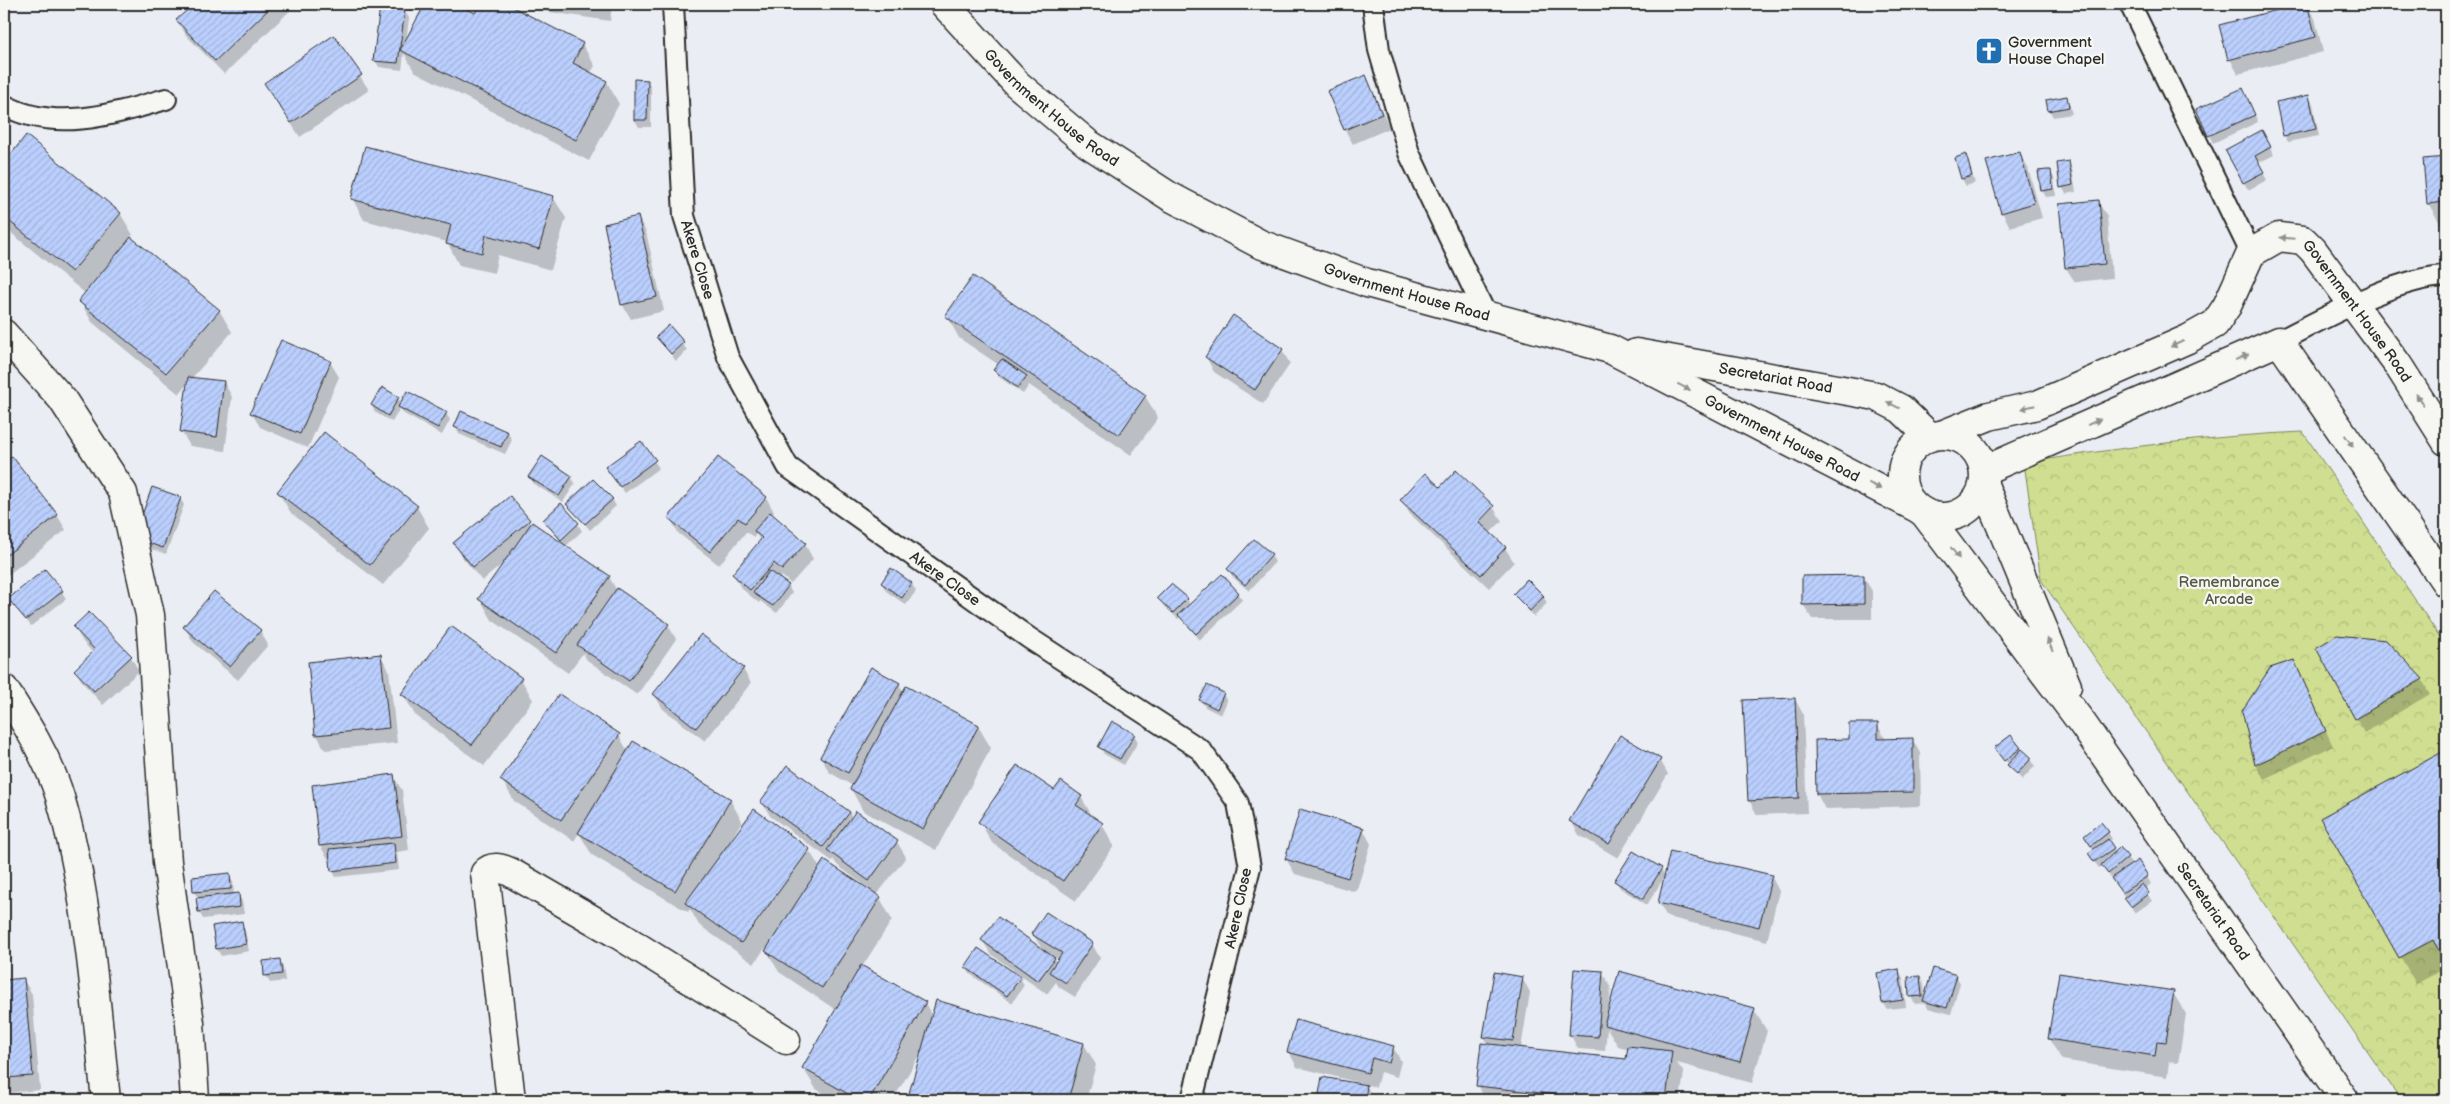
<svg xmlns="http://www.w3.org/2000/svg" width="2450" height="1104" viewBox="0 0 2450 1104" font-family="'Balsamiq Sans',sans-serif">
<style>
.forest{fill:url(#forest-crowns);stroke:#7e845e}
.shadow{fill:#0003;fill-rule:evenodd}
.building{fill:url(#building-hatch);stroke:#2b2b2b}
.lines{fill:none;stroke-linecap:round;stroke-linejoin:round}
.service-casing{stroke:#2b2b2b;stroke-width:24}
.minor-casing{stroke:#2b2b2b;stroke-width:31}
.tertiary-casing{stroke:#2b2b2b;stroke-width:31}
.service{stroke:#f6f6f2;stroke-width:20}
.minor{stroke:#f6f6f2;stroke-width:28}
.tertiary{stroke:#f6f6f2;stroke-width:28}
.oneway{fill:#90908e}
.labels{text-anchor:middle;stroke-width:4.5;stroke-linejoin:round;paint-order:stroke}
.poi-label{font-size:15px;fill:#2b2b2b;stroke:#f6f6f2;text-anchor:start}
.street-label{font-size:15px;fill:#2b2b2b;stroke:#f6f6f2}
.park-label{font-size:15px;fill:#545844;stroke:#f6f6f2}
</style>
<defs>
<pattern id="forest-crowns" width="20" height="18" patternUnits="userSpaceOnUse" patternTransform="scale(1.25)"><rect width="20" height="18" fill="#d0de91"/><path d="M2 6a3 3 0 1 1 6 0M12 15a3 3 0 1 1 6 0" fill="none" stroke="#b3bf7d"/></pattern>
<pattern id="building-hatch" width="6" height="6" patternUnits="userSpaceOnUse" patternTransform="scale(1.25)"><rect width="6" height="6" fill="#bbcffe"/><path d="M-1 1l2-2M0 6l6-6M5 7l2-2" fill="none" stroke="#a1b2da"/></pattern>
</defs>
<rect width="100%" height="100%" fill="#eaeef4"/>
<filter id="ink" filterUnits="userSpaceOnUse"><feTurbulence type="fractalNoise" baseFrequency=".02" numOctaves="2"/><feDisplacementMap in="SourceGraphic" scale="10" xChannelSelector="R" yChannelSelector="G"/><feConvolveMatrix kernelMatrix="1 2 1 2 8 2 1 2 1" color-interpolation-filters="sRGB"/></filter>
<g filter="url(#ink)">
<!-- forest -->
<path class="forest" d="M2303,432L2446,646V1100H2401L2041,580L2024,463C2117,448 2209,436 2303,432Z"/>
<!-- shadow -->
<path class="shadow" d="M195,4H297L224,74L186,35L178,21Z
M426,4H455L476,15L481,4H612L610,21L509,6L582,44L595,66L590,74L607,82L619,104L589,161L414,71L404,53L402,70L379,67L375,60L404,10L409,18L406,43Z
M2305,4L2315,18L2323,52L2238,74L2230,59L2221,26Z
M334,37L369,90L300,137L265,83Z
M1365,76L1390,128L1353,144L1345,130Z
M635,81H647L651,88V127H639L635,120Z
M2246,96L2258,122L2213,143L2197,110Z
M2067,97L2072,114L2053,117L2049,110Z
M2309,97L2313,104L2319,136L2288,142L2284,135Z
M2261,131L2274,155L2258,163L2267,180L2248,190L2227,150Z
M26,137L120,213L133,235L130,237L219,310L232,332L192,378L224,382L232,397L225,451L190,446L181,431L188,383L179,394L92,322L80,301L86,294L4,227V164Z
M2019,153L2028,168L2042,218L2010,227L2002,212Z
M1966,156L1975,183L1966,186L1962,179Z
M2446,158V224L2441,225L2428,203L2424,160Z
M2068,162L2072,169L2076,192L2066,194L2062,187Z
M2050,171L2054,178L2056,196L2046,197L2042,190Z
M553,197L566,218L551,270L498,255L494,273L459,265L447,242L364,220L352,198Z
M2098,202L2107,216L2112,278L2075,282L2066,268L2060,205Z
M638,217L646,232L664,311L631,319L622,304Z
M973,278L1145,396L1158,418L1131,455L1029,385L1023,394L999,377L995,370L999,365L959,338L947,316Z
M669,327L687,350L676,361L657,337Z
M1282,350L1290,364L1263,404L1214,372L1206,357Z
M330,362L339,377L308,448L260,427L251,412Z
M398,398L402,404L446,413L450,420L442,435L404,414L400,408L392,422L376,413L372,406Z
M462,413L508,433L512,440L505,454L459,434L455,426Z
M641,442L659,468L625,493L607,467Z
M12,458L57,515L66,530L5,577L4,464Z
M1456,472L1493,507L1502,521L1490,533L1505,548L1514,562L1489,588L1410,514L1401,500L1440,489Z
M530,477H571L575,484L563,502L534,484Z
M278,492L417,507L429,528L383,585L291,513Z
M766,497L774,512L772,515L805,544L813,559L791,584L782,576L780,580L788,586L792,593L777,613L760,601L759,603L741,588L733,574L761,542L756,534L754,537L746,532L719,565L678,533L670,518Z
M180,498L184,505L166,554L139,545Z
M612,499L616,506L590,530L568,505Z
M544,520L578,524L582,531L565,547L609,577L617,591L668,625L676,639L637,695L587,660L583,653L568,673L492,620L480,599L505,562L482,581L463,558L454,543L529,521L531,526L563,544Z
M1254,541L1271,555L1275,562L1249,591L1233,577L1229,570Z
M891,570L912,584L916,591L906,605L886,591L882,583Z
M1863,576L1872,591V619H1812L1803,604Z
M62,592L66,599L31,626L10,599Z
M1238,593L1242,600L1200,640L1180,617L1178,619L1163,605L1159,598L1187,599L1190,605Z
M1514,594L1543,596L1547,603L1534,617Z
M75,628L131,657L139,671L103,705L84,684L75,670L93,653L83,642Z
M185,628L260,630L268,645L238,680L193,642Z
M2385,641L2422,680L2430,694L2364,733L2356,718Z
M381,656L389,670L397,743L325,750L317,735L310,663Z
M2293,661L2333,746L2264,779L2256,765L2243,712Z
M743,669L751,683L705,741L663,709L654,694Z
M521,679L533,700L484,766L415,715L403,694Z
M899,684L904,693L907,688L978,726L991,748L936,850L863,811L851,789L853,786L829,772L821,757Z
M1223,694L1227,701L1221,715L1205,707L1201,700Z
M1795,699L1803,714L1807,813L1757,815L1749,800Z
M1877,724L1886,740L1912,739L1920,753L1921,806L1825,809L1817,794L1850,740Z
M619,735L628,752L730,800L742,821L732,838L734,839L809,850L820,868L870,892L871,890L837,865L833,859L832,861L770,816L762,802L849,812L852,818L897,842L906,857L876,896L880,898L892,920L862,967L925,1003L932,1016L1084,1044L1096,1065L1086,1100H908L921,1052L893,1100H835L816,1089L803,1068L836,1010L779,972L765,948L754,964L699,925L690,909L688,912L592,855L579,833L574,841L514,801L502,780Z
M1134,735L1138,742L1124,765L1104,754L1100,747Z
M2011,737L2035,766L2022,780L1995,748Z
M2446,752V968L2416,984L2322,819Z
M1660,760L1668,774L1618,858L1579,835L1571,821Z
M393,776L402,790L409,850L397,852L399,870L336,877L332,870L331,860H329L320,846Z
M1054,792L1081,797L1094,819L1102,824L1114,846L1076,901L992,843L980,822Z
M1363,829L1371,844L1356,892L1295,874L1286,859Z
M2108,832L2112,839L2109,842L2116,853L2127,857L2132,865L2138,862L2151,884L2144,889L2152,901L2135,913L2103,866L2099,868L2093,860L2094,850L2089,843Z
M1661,869L1665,876L1647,905L1620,888L1616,881Z
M229,875L233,882L234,895L238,894L242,901L244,914L203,919L199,912V899L194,892Z
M1771,876L1779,891L1767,941L1667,917L1659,903Z
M241,923L245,930L249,951L221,956L217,949Z
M1033,934L1092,944L1100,958L1075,997L1059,987L1056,982L1047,994L1018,974L1024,985L1012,1003L970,974L966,967L1012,972L1013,970L991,954L982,940L1043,951ZM1052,955L1059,960L1057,963Z
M279,960L283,967L285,981L270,983L266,976L264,962Z
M1899,971L1903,978L1906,1007L1887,1009L1883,1002Z
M1602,972L1611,987L1609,1005L1754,1010L1767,1031L1752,1083L1677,1063L1684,1073L1680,1100H1486L1477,1085L1489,1046L1484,1036L1522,978L1530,992L1521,1049L1627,1061L1629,1049L1618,1046L1607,1028L1605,1051L1578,1049L1570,1034Z
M1956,976L1960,983L1951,1014L1928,1008L1925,1003L1915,1004L1911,997L1910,978L1920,977L1924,984L1925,998Z
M23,979L32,994L40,1090L4,1093V981Z
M2173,993L2186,1014L2178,1063L2169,1062L2167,1077L2062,1060L2049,1039Z
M1393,1047L1401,1061L1397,1077L1380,1072L1376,1087L1297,1067L1289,1052Z
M1323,1079L1365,1086V1084L1375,1100H1319Z"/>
<!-- building -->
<path class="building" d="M194,4H274L215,61L176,20Z
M425,4H458L475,13L480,4H507L583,43L573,63L607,81L576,140L400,50Z
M2300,4H2307L2316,37L2228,60L2219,25Z
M380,6L405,9L398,63L373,61Z
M334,35L362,75L291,123L264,83Z
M1366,75L1382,114L1344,130L1327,91Z
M634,79L648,80L647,120H634Z
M2243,88L2255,115L2208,136L2196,109Z
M2309,95L2316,129L2283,136L2276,102Z
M2067,96L2069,107L2048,111L2046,100Z
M2262,130L2271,147L2255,156L2264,172L2243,183L2225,150Z
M26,135L121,213L72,272L4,217V163Z
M365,146L554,196L539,249L486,235L482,253L446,244L451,225L351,199Z
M2020,152L2034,203L2001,213L1986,161Z
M1966,154L1972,176L1961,179L1955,158Z
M2446,157V202L2427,204L2423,159Z
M2069,161L2073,185L2060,188L2057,163Z
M2047,170H2051L2053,189L2041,191L2038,171Z
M2099,200L2105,264L2065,268L2059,204Z
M638,216L657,297L621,305L604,224Z
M131,237L220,310L166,373L78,301Z
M973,276L1146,395L1119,435L945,316Z
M1233,315L1283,349L1255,390L1205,357Z
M669,325L684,342L671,354L656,337Z
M281,340L331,361L300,434L250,413Z
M1002,359L1027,376L1018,388L993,370Z
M188,377L224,381L217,437L180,432Z
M382,387L399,397L388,416L371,405Z
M407,391L447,412L438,428L398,407Z
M461,411L508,432L501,447L454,427Z
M324,432L418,506L370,565L277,492Z
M641,441L656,460L620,487L605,467Z
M12,456L58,515L4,557V463Z
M542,456L572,476L559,496L528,477Z
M718,457L767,497L745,523L738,518L710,552L668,518Z
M1456,470L1494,506L1479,522L1506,547L1481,575L1400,500L1425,473L1440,487Z
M593,479L613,499L585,524L566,504Z
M152,487L181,497L163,548L134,538Z
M510,496L530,520L473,567L453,543Z
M561,503L579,523L561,540L543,520Z
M770,512L806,543L782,570L774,563L750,590L732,574L762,538L754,531Z
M532,522L610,576L556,653L478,599Z
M1254,539L1272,554L1245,585L1227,569Z
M891,568L912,583L902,598L881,583Z
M45,569L63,591L26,620L8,599Z
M769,571L789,585L773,606L753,593Z
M1222,574L1239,593L1196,634L1178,615Z
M1864,575V604L1802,605V576Z
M1527,579L1544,596L1530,611L1513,594Z
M1171,584L1188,598L1173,613L1157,598Z
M617,588L669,624L629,681L577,645Z
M214,591L261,630L230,667L183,627Z
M89,612L132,656L94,691L74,670L95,650L73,627Z
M451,626L522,678L472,745L401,694Z
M701,634L744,668L696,728L653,694Z
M2337,635L2386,640L2423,679L2355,719L2316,648Z
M381,654L389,728L315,735L308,662Z
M2294,660L2326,731L2255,765L2242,711L2270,668Z
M871,667L900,683L848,773L820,757Z
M1207,685L1224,693L1217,709L1199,700Z
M906,686L979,725L923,829L850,789Z
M559,694L620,734L561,820L500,780Z
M1795,698L1799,798L1748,801L1743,700Z
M1112,721L1135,734L1120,759L1098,747Z
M1849,723H1878V739L1913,738V792L1816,794L1815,740L1849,739Z
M1620,735L1661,759L1609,844L1569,821Z
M2011,735L2021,748L2004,761L1994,748Z
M633,741L731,799L675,891L578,833Z
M2022,749L2032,758L2017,774L2007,765Z
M2446,750V963L2433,940L2399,958L2320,818Z
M787,765L850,812L823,847L760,802Z
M1017,765L1054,790L1061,781L1082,796L1076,805L1103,823L1063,881L978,822Z
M394,774L402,836L319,846L312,785Z
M754,809L810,849L741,943L685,903Z
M1300,809L1364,828L1348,878L1285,859Z
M856,811L898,841L869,881L827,850Z
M2101,822L2109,832L2091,846L2084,836Z
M2108,839L2114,848L2094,862L2088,853Z
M394,843L396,863L331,871L329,849Z
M2120,847L2128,857L2108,874L2101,865Z
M1633,851L1662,868L1643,899L1614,881Z
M1670,851L1772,875L1759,927L1658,903Z
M824,860L881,897L822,988L765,951Z
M2138,860L2148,876L2122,893L2111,878Z
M230,873L231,889L193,892L192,877Z
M2142,884L2149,893L2131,907L2124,898Z
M239,893L240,907L198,912L196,898Z
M1046,912L1093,943L1066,983L1049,972L1062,953L1031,934Z
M998,917L1055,958L1038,981L981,940Z
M242,921L246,944L216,949L212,926Z
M978,948L1021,977L1007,996L965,967Z
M280,959L282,974L264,976L263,961Z
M861,965L926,1002L869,1100H859L802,1068Z
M1933,968L1957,975L1947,1008L1923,1001Z
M1574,969L1603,971L1598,1037L1569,1035Z
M1899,969L1903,1000L1882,1003L1877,973Z
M1619,971L1755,1008L1740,1062L1604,1025Z
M1494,972L1523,977L1513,1041L1483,1037Z
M2059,973L2174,991L2166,1042L2157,1041L2155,1056L2048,1039Z
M1920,976L1922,996L1909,997L1908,977Z
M24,978L33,1076L4,1078V980Z
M936,1000L1084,1043L1068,1100H907Z
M1296,1020L1394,1046L1389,1063L1372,1058L1368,1073L1287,1052Z
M1481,1043L1626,1059L1628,1046L1672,1051L1666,1100H1606L1476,1086Z
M1322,1077L1367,1085L1365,1100H1318Z"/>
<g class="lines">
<!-- service casing -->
<g class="service-casing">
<g id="service">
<path id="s1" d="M673,4L684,216L728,357L788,467L1029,638L1201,750L1238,803L1250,867L1192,1100"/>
<path d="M1373,4L1379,50L1409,153L1486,315"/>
<path d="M2130,4L2251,253"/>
<path d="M4,105C55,133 114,114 166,99"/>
<path d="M2279,341C2325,318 2395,278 2446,276"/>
</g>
</g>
<!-- minor casing -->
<g class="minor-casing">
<path id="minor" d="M4,334L62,399L123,493L150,615L167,862L190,1023L195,1100
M4,689C26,723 48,758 60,797C89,895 95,999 106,1100
M511,1100L485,873C492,865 501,868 510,872L619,935L786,1040"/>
</g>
<!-- tertiary casing -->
<g class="tertiary-casing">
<g id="tertiary">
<path id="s2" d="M944,4L1017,84L1087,143L1169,196L1260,244L1367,283L1610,349L1915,507"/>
<path id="s3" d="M1636,353L1876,396L1901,409L1929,436"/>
<path id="s4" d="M1944,434L1989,416L2037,405L2188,339L2215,324L2227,306L2251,253L2279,237L2303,240L2313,250L2398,365L2446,441"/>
<circle cx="1943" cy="476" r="41"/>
<path d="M1985,470L2279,341L2446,583"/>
<path d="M1984,485L2067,686"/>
<path id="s5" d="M1925,514L2082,723L2345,1100"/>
</g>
</g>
<!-- service -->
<use href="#service" class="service"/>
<!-- minor -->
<use href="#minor" class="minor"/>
<!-- tertiary -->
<use href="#tertiary" class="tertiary"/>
</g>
<!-- one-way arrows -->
<defs><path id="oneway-solid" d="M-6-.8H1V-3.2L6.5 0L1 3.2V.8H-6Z" transform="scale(1.25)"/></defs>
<g class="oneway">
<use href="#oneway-solid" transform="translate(2287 238) rotate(-175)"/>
<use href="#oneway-solid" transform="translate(2177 344) rotate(156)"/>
<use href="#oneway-solid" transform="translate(2242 357) rotate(-24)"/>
<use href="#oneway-solid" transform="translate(1684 387) rotate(27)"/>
<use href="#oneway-solid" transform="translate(2420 400) rotate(-122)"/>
<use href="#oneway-solid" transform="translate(1893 405) rotate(-153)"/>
<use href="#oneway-solid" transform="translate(2028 407) rotate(167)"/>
<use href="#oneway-solid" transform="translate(2094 422) rotate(-24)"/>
<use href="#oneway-solid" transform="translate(2349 441) rotate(55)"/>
<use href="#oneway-solid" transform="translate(1875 486) rotate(27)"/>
<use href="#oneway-solid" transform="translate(1955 553) rotate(53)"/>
<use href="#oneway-solid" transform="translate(2050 645) rotate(-112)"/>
</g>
</g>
<!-- icons -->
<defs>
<g id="church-square" transform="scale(1.4375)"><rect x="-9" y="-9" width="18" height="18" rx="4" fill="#1f6fb2" stroke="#f6f6f2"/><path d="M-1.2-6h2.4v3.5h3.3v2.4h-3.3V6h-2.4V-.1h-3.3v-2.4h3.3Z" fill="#fff"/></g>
</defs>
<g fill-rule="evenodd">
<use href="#church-square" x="1989" y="51"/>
</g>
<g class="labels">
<!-- poi labels -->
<g class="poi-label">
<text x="2008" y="47">Government<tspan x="2008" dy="17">House Chapel</tspan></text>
</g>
<!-- street labels -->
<g class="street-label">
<text dy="5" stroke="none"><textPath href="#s2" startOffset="150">Government House Road</textPath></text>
<text dy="5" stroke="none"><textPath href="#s1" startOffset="258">Akere Close</textPath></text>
<text dy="5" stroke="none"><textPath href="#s2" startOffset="555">Government House Road</textPath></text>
<text dy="5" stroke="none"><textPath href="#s4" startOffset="519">Government House Road</textPath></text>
<text dy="5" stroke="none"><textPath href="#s3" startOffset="142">Secretariat Road</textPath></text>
<text dy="5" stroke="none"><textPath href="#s2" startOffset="960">Government House Road</textPath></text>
<text dy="5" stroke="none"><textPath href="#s1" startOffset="678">Akere Close</textPath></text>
<text transform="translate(1238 908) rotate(-78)" y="5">Akere Close</text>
<text dy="5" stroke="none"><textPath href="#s5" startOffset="491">Secretariat Road</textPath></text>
</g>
<!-- park labels -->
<g class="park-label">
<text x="2229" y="587">Remembrance<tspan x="2229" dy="17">Arcade</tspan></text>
</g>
</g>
<!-- margin -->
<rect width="2450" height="1104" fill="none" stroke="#f6f6f2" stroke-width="20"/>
<rect x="10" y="10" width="2430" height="1084" fill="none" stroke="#2b2b2b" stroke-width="2" filter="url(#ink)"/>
</svg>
